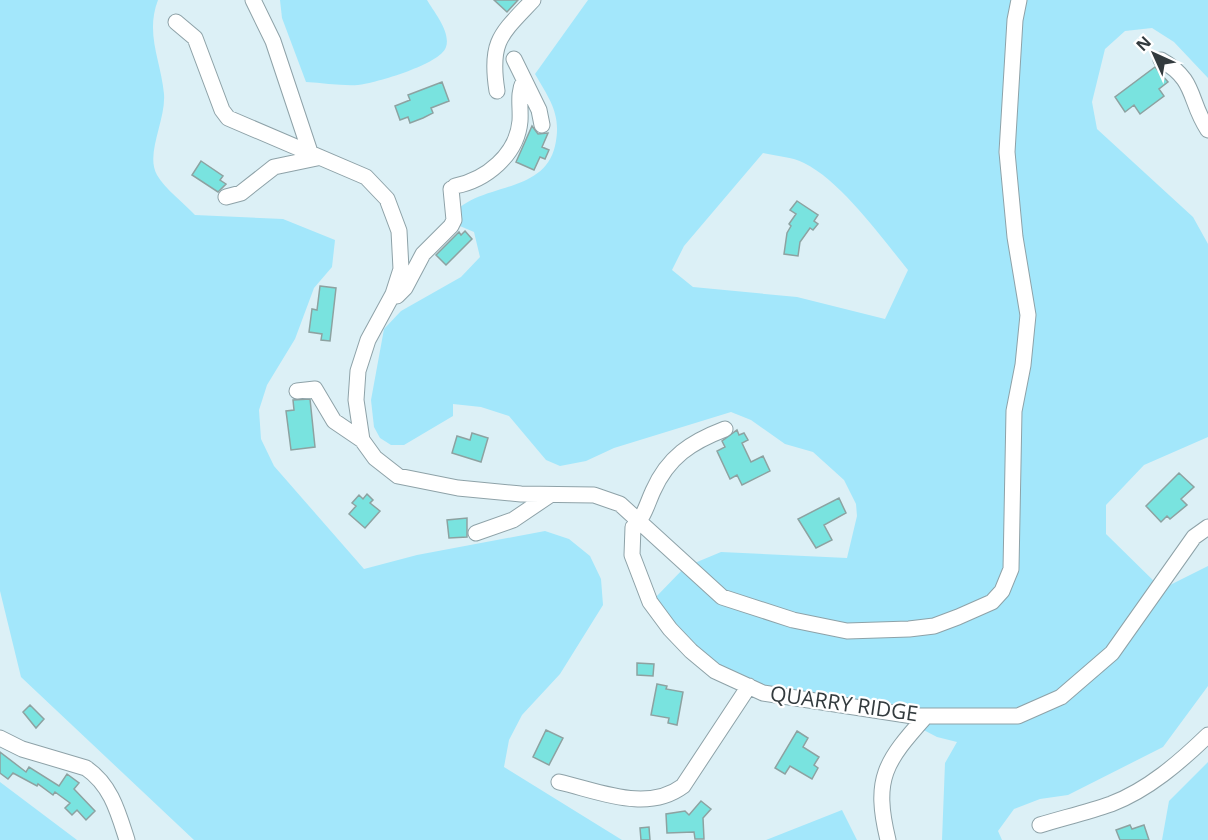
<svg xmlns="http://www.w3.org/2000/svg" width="1208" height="840" viewBox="0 0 1208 840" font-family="'Open Sans',sans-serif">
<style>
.green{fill:#a3e7fb;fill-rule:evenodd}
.building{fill:#79e3df;stroke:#8da2a1;stroke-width:1.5}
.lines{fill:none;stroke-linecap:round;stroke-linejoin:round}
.minor-casing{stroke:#8ea2a8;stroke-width:17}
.minor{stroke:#fff;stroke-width:15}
.labels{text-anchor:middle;stroke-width:4.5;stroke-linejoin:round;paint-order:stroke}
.street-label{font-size:21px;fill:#333b3e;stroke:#fff}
</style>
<rect width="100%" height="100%" fill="#dcf0f6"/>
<!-- green -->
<path class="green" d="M0,0H158C145,34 161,61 164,94C166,120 145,154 157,175C165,189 184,203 195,215L283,219L335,240L332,267L314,288L295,339L267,385L259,410L261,439L274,466L364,569L417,555L545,531L569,539L590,556L601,579L603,605L560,674L522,715L509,740L504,767L622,840H194L21,677L0,591Z
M280,0H427C434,12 451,32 446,47C441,64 376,83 358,85C342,86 323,83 306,82L282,18Z
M588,0H1208V78L1174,42L1152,28L1125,31L1105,49L1092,102L1097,129L1193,217L1208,244V437L1144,465L1106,505V534L1162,589L1208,566V686L1163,747L1068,795L1040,799L1014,809L998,831L1002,840H942L945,763L957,742L937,737L893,714L729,679L653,600L685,567L721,552L847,558L857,516L856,504L844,480L813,452L785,444L751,420L731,412L614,448L586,461L560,466L546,460L509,416L481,407L453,404V416L404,445H391L380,438L374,427L371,400L384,329L401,311L461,277L480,257L474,232L448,221C472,180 543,198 555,146C562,115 550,100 535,74ZM763,153C776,156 793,157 804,163C841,181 882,238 908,270L885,319L797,297L693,287L672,270L684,246Z
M1208,762V840H1162L1169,801Z
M0,782L77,840H0Z
M842,810L857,840H766Z"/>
<!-- building -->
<path class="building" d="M494,0H518L507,12Z
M1155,67L1168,82L1159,89L1164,96L1140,114L1134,105L1125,112L1115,97Z
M442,82L449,101L431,108L433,113L423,118L410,123L408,117L400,120L395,106L410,100L408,95Z
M532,126L538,134L548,133L542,147L549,150L545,159L540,157L534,170L516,162Z
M201,161L223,176L220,180L226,184L218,192L192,175Z
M797,201L818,215L814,221L818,224L813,230L810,228L800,242L798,256L784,254L787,233L791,226L789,224L796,214L790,210Z
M465,231L472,239L446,265L436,255L459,232L461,235Z
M320,286L336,288L330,341L321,340L322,334L309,332L312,309L317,310Z
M310,399L315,447L291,450L286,411L294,410L293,400Z
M737,430L739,435L744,433L748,440L742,443L751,462L763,456L770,471L742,485L737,475L730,479L717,451L725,447L722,441Z
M472,433L488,438L481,462L452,453L457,436L470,440Z
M1179,473L1194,487L1181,499L1187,505L1170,519L1167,516L1161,522L1146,506Z
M367,494L373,500L370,503L380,511L365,528L349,514L356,506L352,503L359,495L363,499Z
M839,498L846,513L824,525L832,540L816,548L798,519Z
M467,518V537L449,538L447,520Z
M637,663L654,664L653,676L637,675Z
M657,684L667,686L666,689L683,692L677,725L668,723L669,718L651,715Z
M30,705L44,719L36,728L23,712Z
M546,730L563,738L549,765L533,757Z
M797,731L808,738L803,747L819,757L814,765L818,768L812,779L790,766L785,774L775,768Z
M0,752L26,772L29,767L59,786L67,774L79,783L74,789L95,811L86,820L77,810L72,815L65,808L70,803L55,792L53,795L38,784L37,786L13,773L8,779L0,773Z
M701,801L711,809L703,818L704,839H695L694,832L667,833L666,814L685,811L689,815Z
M1130,825L1132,829L1144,825L1149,840H1120L1116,830Z
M649,827L650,840H641L640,828Z"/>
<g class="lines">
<!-- minor casing -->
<g class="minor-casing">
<path id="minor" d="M253,0L273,41L311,155
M176,22L195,38L222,110L228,118L366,177L387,199L399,231L401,269L393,294L368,340L358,371L356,400L362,440L375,458L398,476L458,488L521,494L594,495L620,504L722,597L793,620L847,631L909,629L934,626L958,617L992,602L1002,591L1011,569L1014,411L1023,365L1028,315L1015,237L1007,152L1015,20L1019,0
M514,59L539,110L542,125
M1161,60C1197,80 1188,100 1208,130
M497,91C489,41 501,34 533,0
M455,186C486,180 517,155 520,121C521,105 517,95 524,80
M226,197L241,193L274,167L317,158
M397,296L405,288L423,254L451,226L454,220L451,189
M297,391L315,389L334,421L362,440
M725,429C691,442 668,457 653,491C647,504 644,518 633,527L632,555L650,602L670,629L691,651L715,671L763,693L913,716H1018L1061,697L1112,653L1194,537L1208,527
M476,533L513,520L550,495
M0,738L22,749L86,768C111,785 118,812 127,840
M559,782C599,791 647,813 683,786L749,686
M1040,825C1063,818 1088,812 1111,804C1148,790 1180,762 1208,735
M888,840C873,778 885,762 926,716"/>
</g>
<!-- minor -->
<use href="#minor" class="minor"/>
</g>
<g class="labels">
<!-- street labels -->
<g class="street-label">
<text transform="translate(844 704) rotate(8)" y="7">QUARRY RIDGE</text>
</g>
</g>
<!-- north arrow -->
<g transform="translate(1154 54) rotate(315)" stroke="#ffffff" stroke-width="4.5" paint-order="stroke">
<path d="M0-4.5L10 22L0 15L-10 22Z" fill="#333b3e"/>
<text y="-9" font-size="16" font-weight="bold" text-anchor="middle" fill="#333b3e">N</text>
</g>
</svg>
